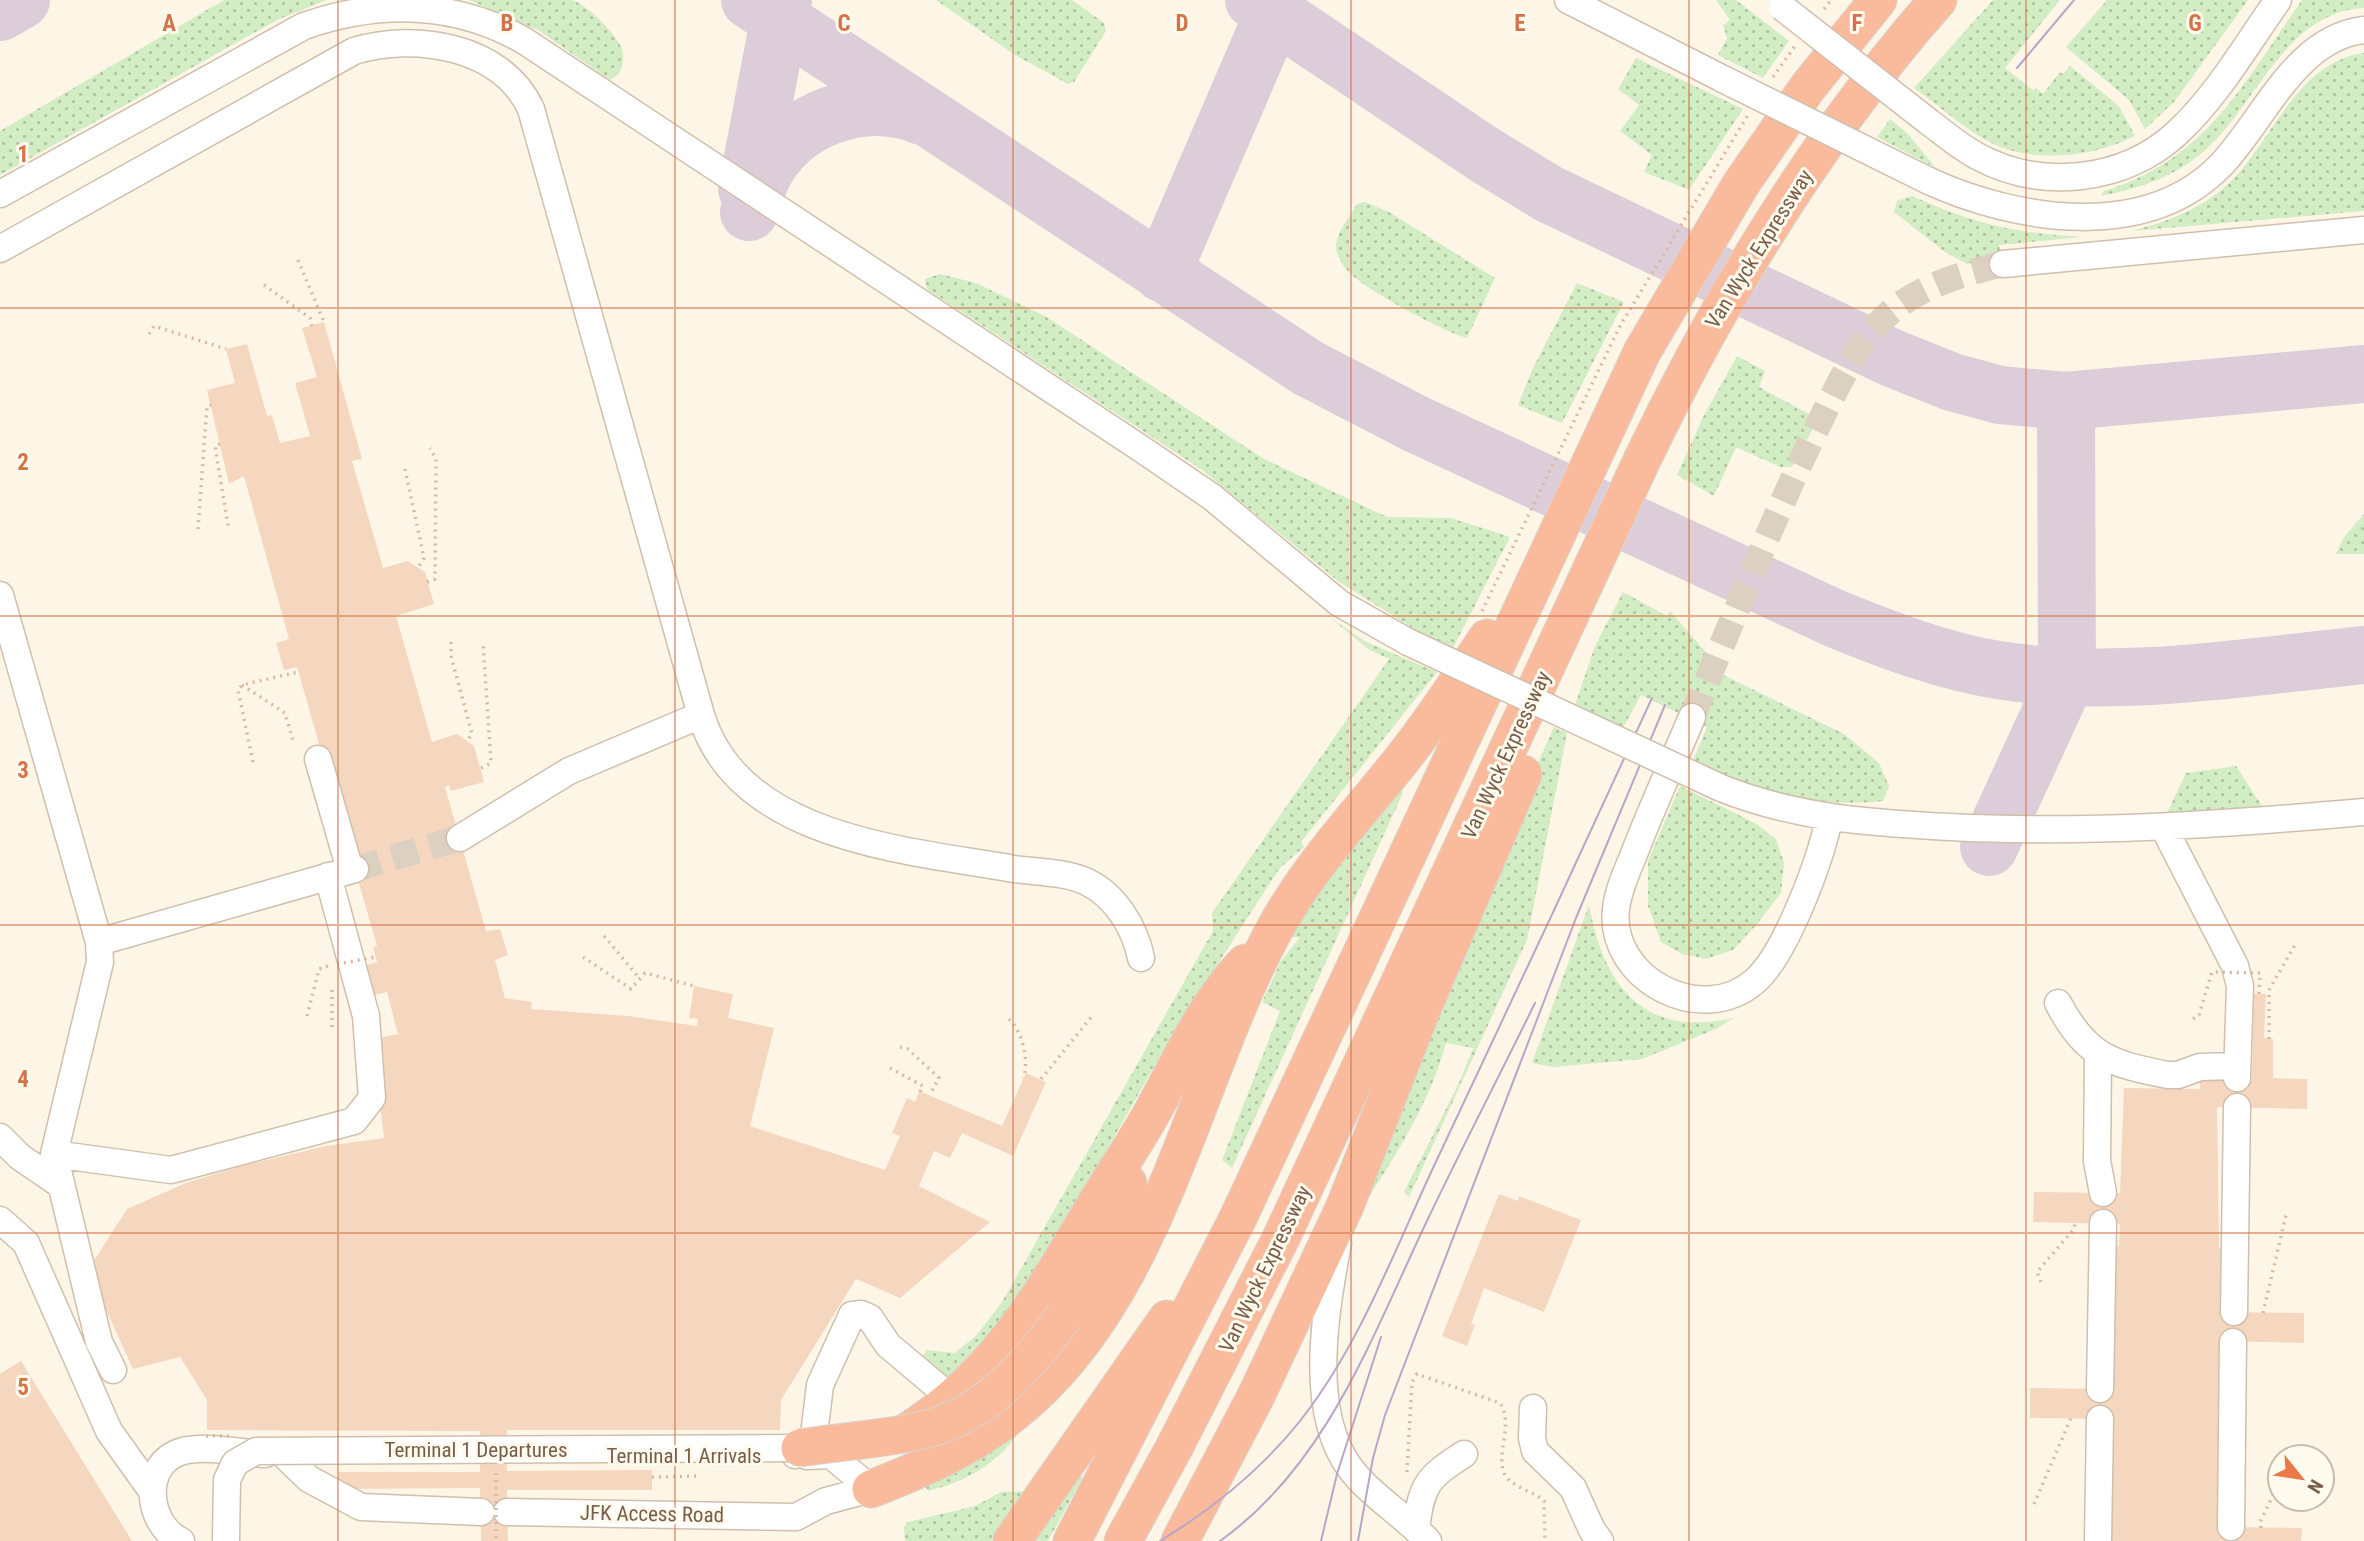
<svg xmlns="http://www.w3.org/2000/svg" width="2364" height="1541" viewBox="0 0 2364 1541" font-family="'Roboto Condensed',sans-serif">
<style>
.grass{fill:url(#grass-dots)}
.lines{fill:none;stroke-linecap:round;stroke-linejoin:round}
.taxiway{stroke:#dccdd8;stroke-width:58}
.building{fill:#f4d7be}
.minor-tunnel{stroke:#dcd0c0;stroke-width:26;stroke-dasharray:26 13;stroke-linecap:butt}
.minor-casing{stroke:#d0bfac;stroke-width:29}
.highway-casing{stroke:#dcd5d0;stroke-width:39}
.path{stroke:#d9baa0;stroke-width:3.5;stroke-dasharray:2 5;stroke-linecap:butt}
.minor{stroke:#fff;stroke-width:26}
.highway{stroke:#f9bb9c;stroke-width:37}
.tram{stroke:#baa4c8;stroke-width:2}
.minor-bridge-casing{stroke:#d0bfac;stroke-width:29;stroke-linecap:butt}
.highway-bridge-casing{stroke:#dcd5d0;stroke-width:39;stroke-linecap:butt}
.path-bridge{stroke:#d9baa0;stroke-width:3.5;stroke-dasharray:2 5;stroke-linecap:butt}
.minor-bridge{stroke:#fff;stroke-width:26}
.highway-bridge{stroke:#f9bb9c;stroke-width:37}
.grid{fill:none;stroke:#d47348;stroke-width:2;stroke-opacity:0.55}
.labels{text-anchor:middle;stroke-width:6;stroke-linejoin:round;paint-order:stroke}
.street-label{font-size:21px;fill:#785e4a;stroke:#fffaee}
.grid-label{font-size:23px;text-anchor:middle;font-weight:bold;fill:#d47348;stroke:#fffaee;stroke-width:6;stroke-linejoin:round;paint-order:stroke}
</style>
<defs>
<pattern id="grass-dots" width="8" height="8" patternUnits="userSpaceOnUse" patternTransform="scale(1.75)"><rect width="8" height="8" fill="#d2ecc4"/><path d="M2 2h.1M6 6h.1" fill="none" stroke="#afc2a1" stroke-width="1.8" stroke-linecap="round"/></pattern>
</defs>
<rect width="100%" height="100%" fill="#fdf6e7"/>
<!-- grass -->
<path class="grass" d="M224,0H327L279,19L0,175V131Z
M469,0C491,0 556,0 572,0C588,5 621,38 623,53C624,65 621,75 610,80L538,30Z
M936,0H1072L1104,23L1106,31L1074,82L1068,84L1015,55Z
M1716,0H1736L1789,41L1763,78L1718,55L1727,38L1723,25L1730,20Z
M1993,0H2060L2005,68L2033,90L2036,88L2043,94L2060,72L2063,74L2070,66L2119,106L2135,136C2091,158 2029,165 1984,139C1960,125 1937,104 1914,88Z
M2107,0H2248L2174,102L2145,129L2129,100L2066,47Z
M2302,0H2364V8C2284,12 2257,106 2203,152C2173,178 2139,188 2101,196L2104,191C2207,160 2244,82 2302,0Z
M2364,53V211L2131,231C2166,222 2200,210 2227,185C2272,143 2296,62 2364,53Z
M1636,58L1743,109L1689,190L1644,172L1652,155L1620,131L1639,105L1618,89Z
M1890,119L1908,134L1936,168L1877,137Z
M1912,196C1975,224 2014,233 2083,237L1999,245L2001,256L1967,264L1945,252L1894,212L1897,201Z
M1365,202L1389,212L1495,278L1467,338C1444,332 1364,289 1349,272C1343,266 1337,257 1336,248C1335,235 1350,216 1357,204Z
M940,274L976,283L1045,316L1264,459L1387,517L1451,518L1510,537L1453,648L1414,629L1338,581L1202,470L927,289L925,279Z
M1577,283L1624,302L1562,423L1518,405L1532,370Z
M1737,356L1765,371L1759,387L1818,419L1792,467H1780L1736,447L1714,496L1677,475L1702,419Z
M2364,514V554H2336L2344,537Z
M1623,592L1667,616L1670,611L1712,659L1709,668L1844,734L1879,763L1889,786L1883,801C1818,809 1750,788 1693,761L1707,727L1641,695L1623,728L1575,705L1595,646Z
M1331,618L1366,642L1437,672L1301,842L1304,847L1279,869L1172,1035L1033,1280L987,1343L940,1387L922,1358L926,1350L954,1353L975,1337L1002,1302L1213,931L1212,913L1389,659L1368,649Z
M1554,727L1567,733L1527,940L1409,1197L1404,1192L1459,1083L1473,1048L1446,1043C1430,1102 1397,1153 1364,1205L1433,998Z
M2236,766L2262,806L2167,813L2186,773Z
M1680,786L1755,823L1776,839L1784,863L1781,893L1757,924L1733,950L1706,959L1682,954L1661,942L1648,906V861Z
M1401,788L1403,793L1232,1168L1222,1160L1280,1011L1262,1002L1281,961L1300,937H1286L1323,879Z
M1589,905C1604,987 1644,1038 1733,1018L1718,1028L1642,1059L1553,1067L1532,1063Z
M1023,1425C1004,1460 967,1482 928,1491L924,1484Z
M1078,1475L1083,1477L1048,1541H1030Z
M1026,1491L992,1541H905L904,1527L908,1522L975,1506L1001,1492Z"/>
<g class="lines">
<!-- taxiway -->
<path class="taxiway" d="M750,0L1308,368L1416,424L1836,619C1888,640 1942,661 1998,670C2119,689 2244,667 2364,655
M1254,0L1485,155L1549,194L1892,358L1952,382L2000,395L2066,401L2364,374
M0,12L21,0
M747,189L783,0
M749,212C755,193 761,174 773,158C806,113 870,95 922,116
M1162,273L1274,13
M1989,847L2067,677L2066,401"/>
</g>
<!-- building -->
<path class="building" d="M324,322L362,459L352,461L383,568L408,561L425,572L434,604L396,616L432,742L457,734L474,746L484,782L451,791L449,785L445,787L486,931L500,929L508,955L495,960L505,998L532,1002L531,1009L628,1016L697,1026L698,1019L689,1018L694,986L733,994L728,1018L774,1028L750,1126L885,1170L900,1136L892,1133L907,1098L915,1102L919,1091L1002,1126L1026,1073L1046,1082L1013,1156L962,1133L950,1158L934,1151L919,1186L990,1222L900,1298L856,1279L781,1400L780,1430H507V1471L652,1470V1490H507L508,1541H481L480,1488L338,1489V1472H480V1431L207,1430V1400L180,1357L133,1369L89,1272L90,1267L127,1209L186,1183L241,1166L326,1146L384,1138L372,1039L398,1034L387,992L365,997L356,968L377,962L373,947L377,946L297,667L284,670L276,643L289,639L244,476L229,484L207,390L235,383L226,349L247,344L267,416L272,415L280,443L310,436L295,383L317,377L302,328Z
M2254,994H2266L2264,1038L2273,1039V1078L2307,1079V1109L2217,1107L2219,1248H2225L2224,1312L2304,1313V1343L2223,1341V1527L2302,1528L2301,1541H2109L2111,1419L2030,1418V1388L2111,1389L2113,1246H2119L2120,1224L2033,1222L2034,1192L2120,1193L2124,1088L2200,1089V1077L2252,1078Z
M1499,1194L1518,1201L1519,1196L1581,1220L1544,1312L1484,1288L1471,1324L1475,1325L1467,1346L1442,1336Z
M21,1361L132,1541H0V1374Z"/>
<g class="lines">
<!-- minor-tunnel -->
<path class="minor-tunnel" d="M1692,717C1732,622 1770,525 1815,432C1829,403 1854,349 1876,326C1909,289 1957,275 2003,264
M355,869L460,838"/>
<!-- minor casing -->
<g class="minor-casing">
<path id="minor" d="M1568,0L1723,79
M1929,122C1945,134 1960,147 1977,156C2041,191 2124,182 2177,133C2217,96 2247,44 2278,0
M1929,181C2017,221 2146,242 2221,165C2264,120 2295,38 2364,30
M0,194L304,26C379,0 453,1 523,40L1140,448L1212,497L1339,603L1408,642
M0,249L354,51C415,32 502,46 531,109L701,715C738,839 907,850 1014,869C1036,872 1067,872 1087,882C1116,896 1135,928 1141,958
M2003,264L2364,230
M0,595L99,942L100,962L54,1154L99,1342L113,1370
M1692,717C1673,762 1652,807 1634,854C1627,871 1618,890 1616,909C1608,979 1702,1028 1755,981C1786,954 1820,861 1829,819
M318,759L350,870
M1721,788C1796,818 1871,823 1950,827C2089,834 2226,824 2364,812
M2164,828L2235,966L2240,986L2237,1078
M460,838L569,771L701,715
M99,942L355,869
M2058,1003C2086,1056 2110,1064 2168,1075H2178L2200,1067L2237,1066
M2098,1055L2097,1161L2103,1193
M0,1137L20,1157L61,1185
M54,1154L171,1170L354,1121L372,1098L366,1016L328,876
M0,1220L26,1243L109,1431L152,1491
M1338,1243C1326,1308 1307,1410 1350,1468C1371,1496 1404,1515 1428,1541
M2234,1312L2237,1107
M2100,1389L2103,1223
M1533,1408L1532,1438L1535,1451L1573,1488L1592,1530L1600,1541
M284,1455L309,1479L361,1507L481,1512
M795,1455L814,1435L820,1385L852,1315L861,1314L870,1318L888,1345L951,1398
M507,1512L796,1517L826,1501L871,1489L831,1455L807,1456
M2231,1527L2233,1342
M1416,1528C1422,1484 1427,1478 1464,1454
M181,1541C146,1524 140,1463 183,1451C208,1445 240,1453 265,1454
M2098,1541L2100,1419"/>
</g>
<!-- highway casing -->
<g class="highway-casing">
<path id="highway" d="M1064,1316L1096,1263L1128,1183
M905,1433C998,1375 1040,1297 1094,1207C1114,1173 1137,1141 1155,1107C1183,1056 1205,1005 1245,963
M871,1489C920,1470 968,1449 1010,1416C1156,1303 1189,1091 1271,936C1304,873 1352,821 1396,767C1429,726 1458,682 1487,638
M1012,1541L1167,1319
M1072,1541L1238,1218L1642,352L1741,184L1808,87L1878,0
M1123,1541L1175,1446L1281,1238L1642,460C1721,296 1817,137 1938,0
M1180,1541L1257,1394L1345,1206L1422,1009L1523,774"/>
</g>
<!-- path -->
<path class="path" d="M1824,9L1831,0
M1773,77L1795,46
M298,260L324,322
M264,285L310,318L312,326
M149,334L154,326L226,349
M220,444L215,446L228,526
M405,469L424,558L418,568
M198,529L207,406L211,405
M427,582L435,579L436,459L430,448
M1482,611L1620,326L1748,115
M451,642V656L472,734L467,741
M242,685L285,713L294,744
M253,762L238,690L242,685L298,672
M481,768L491,763L483,642
M604,936L640,979
M583,957L631,989L645,973L694,986
M307,1016L319,969L328,966
M1009,1019C1022,1030 1030,1063 1023,1078
M332,1027V988
M2269,1039V990L2296,943
M900,1047L908,1049L939,1078L930,1095
M890,1068L923,1086L918,1096
M1041,1079L1093,1015
M2041,1282L2037,1272L2074,1229L2075,1223
M2263,1313L2286,1215
M2292,1457V1450
M1407,1472L1412,1382L1417,1374L1500,1403C1514,1425 1496,1451 1504,1473C1510,1487 1534,1491 1544,1501L1545,1541
M652,1477L701,1476
M2034,1504L2071,1418
M2261,1528L2260,1522L2280,1481"/>
<!-- minor -->
<use href="#minor" class="minor"/>
<!-- highway -->
<use href="#highway" class="highway"/>
<!-- tram -->
<path class="tram" d="M2017,68L2074,0
M1160,1541C1214,1508 1261,1470 1300,1421C1359,1346 1393,1254 1433,1168C1507,1012 1580,855 1652,698
M1220,1541C1327,1465 1372,1336 1426,1223C1461,1149 1499,1077 1535,1003
M1321,1541L1337,1474L1381,1337
M1358,1541L1373,1458L1385,1415L1576,918L1665,705"/>
<!-- minor-bridge casing -->
<g class="minor-bridge-casing">
<path id="minor-bridge" d="M1782,7L1929,122
M1723,79L1929,181
M1408,642L1721,788
M226,1541L227,1480L235,1463L256,1451L800,1448"/>
</g>
<!-- highway-bridge casing -->
<g class="highway-bridge-casing">
<path id="highway-bridge" d="M800,1448C843,1441 892,1439 934,1427C990,1410 1031,1362 1064,1316"/>
</g>
<!-- path-bridge -->
<path class="path-bridge" d="M337,964L376,957
M2193,1019L2199,1015L2212,972L2260,973L2259,994
M206,1436H232
M496,1473V1541"/>
<!-- minor-bridge -->
<use href="#minor-bridge" class="minor-bridge"/>
<!-- highway-bridge -->
<use href="#highway-bridge" class="highway-bridge"/>
</g>
<!-- grid -->
<path class="grid" d="M338,0V1541M675,0V1541M1013,0V1541M1351,0V1541M1689,0V1541M2026,0V1541M0,308H2364M0,616H2364M0,925H2364M0,1233H2364"/>
<g class="labels">
<!-- street labels -->
<g class="street-label">
<text transform="translate(1759 249) rotate(-58)" y="7">Van Wyck Expressway</text>
<text transform="translate(1506 755) rotate(-65)" y="7">Van Wyck Expressway</text>
<text transform="translate(1265 1269) rotate(-64)" y="7">Van Wyck Expressway</text>
<text x="476" y="1457">Terminal 1 Departures</text>
<text x="684" y="1463">Terminal 1 Arrivals</text>
<text transform="translate(652 1514) rotate(1)" y="7">JFK Access Road</text>
</g>
</g>
<g class="grid-label">
<text x="169" y="31">A</text>
<text x="507" y="31">B</text>
<text x="844" y="31">C</text>
<text x="1182" y="31">D</text>
<text x="1520" y="31">E</text>
<text x="1857" y="31">F</text>
<text x="2195" y="31">G</text>
<text x="23" y="162">1</text>
<text x="23" y="470">2</text>
<text x="23" y="778">3</text>
<text x="23" y="1087">4</text>
<text x="23" y="1395">5</text>
</g>
<!-- north arrow -->
<g transform="translate(2301 1478) rotate(120)"><circle r="33" fill="#fffaee" stroke="#c9bcac" stroke-width="2"/>
<path d="M0-5L12 26L0 18L-12 26Z" fill="#eb7848"/>
<text y="-10" font-size="19" font-weight="bold" text-anchor="middle" fill="#785e4a">N</text>
</g>
</svg>
